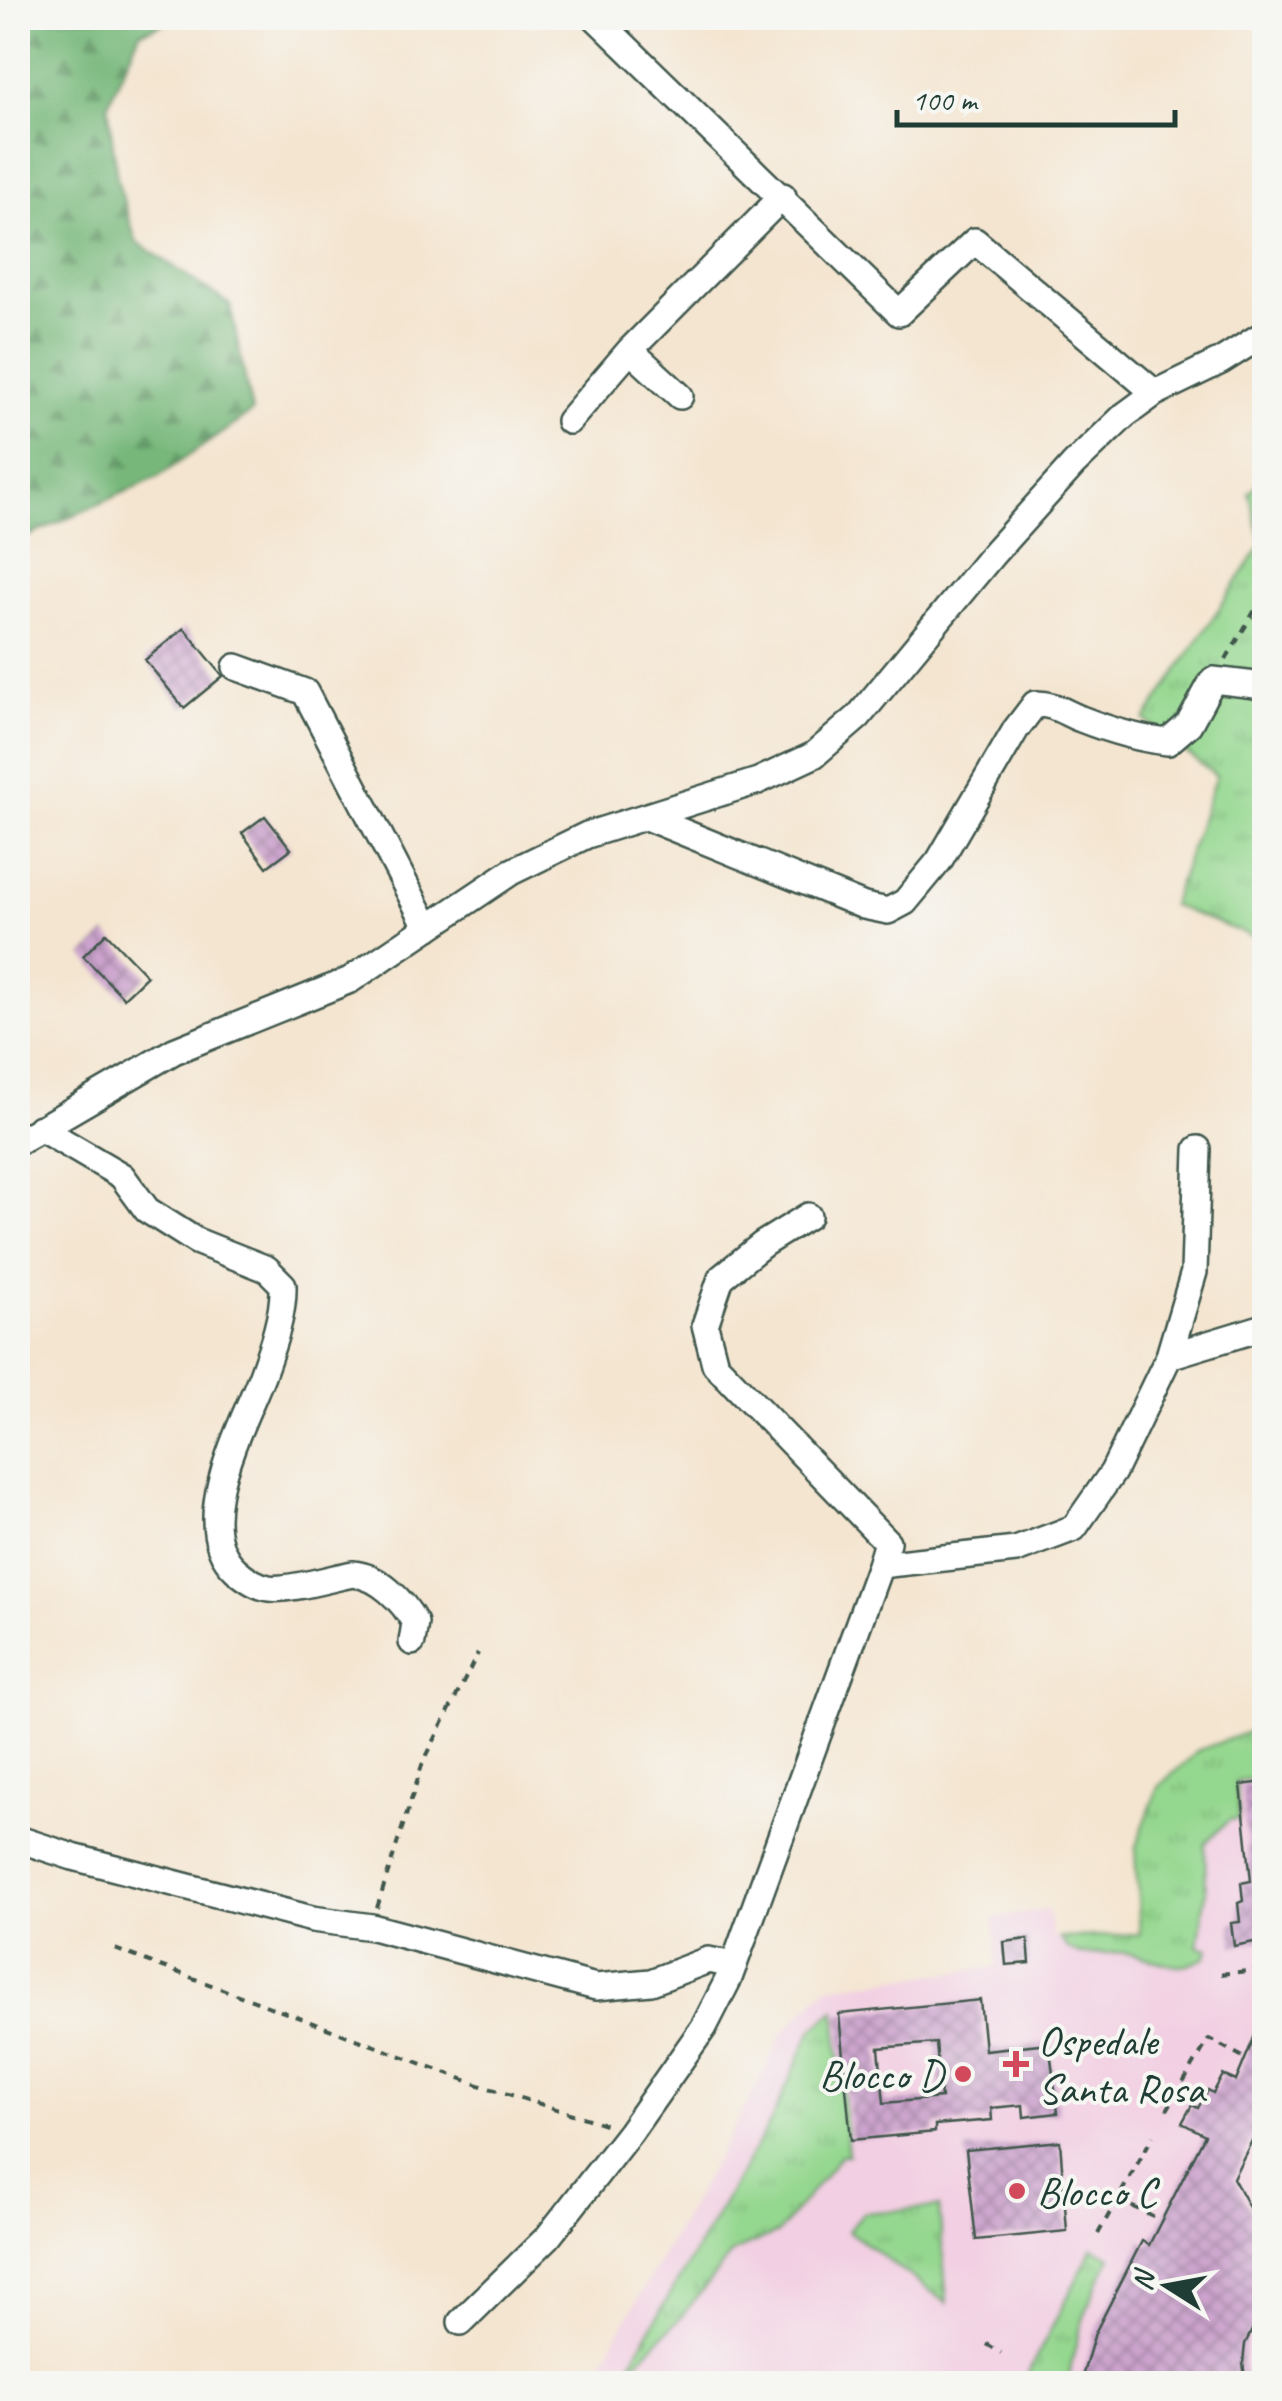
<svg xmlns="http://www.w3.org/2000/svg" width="1282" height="2401" viewBox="0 0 1282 2401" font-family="Caveat,sans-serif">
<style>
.built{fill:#f2cfe2}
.grass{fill:url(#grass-tufts);stroke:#5a8a62;stroke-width:2.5}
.forest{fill:url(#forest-firs);stroke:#4b7a57;stroke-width:2.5}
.building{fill:url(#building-cross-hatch);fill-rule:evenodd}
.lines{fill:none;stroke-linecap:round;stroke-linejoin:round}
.minor-casing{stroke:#3f564b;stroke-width:30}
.path{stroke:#3f564b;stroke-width:4;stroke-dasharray:8 8;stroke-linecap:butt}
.minor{stroke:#fff;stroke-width:25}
.poi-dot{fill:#d1495b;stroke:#f6f6f2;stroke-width:4}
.labels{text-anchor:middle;stroke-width:8;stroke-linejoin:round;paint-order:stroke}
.poi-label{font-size:42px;fill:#1f3d34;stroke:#f6f6f2;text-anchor:start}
</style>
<defs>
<pattern id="grass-tufts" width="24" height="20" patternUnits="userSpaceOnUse" patternTransform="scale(2.5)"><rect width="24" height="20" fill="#94d78f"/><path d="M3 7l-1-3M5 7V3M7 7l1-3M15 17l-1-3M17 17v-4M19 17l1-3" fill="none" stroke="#7fb97c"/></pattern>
<pattern id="forest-firs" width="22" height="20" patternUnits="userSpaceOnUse" patternTransform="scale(2.5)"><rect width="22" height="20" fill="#77b87a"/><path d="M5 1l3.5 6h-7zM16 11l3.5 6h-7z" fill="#619765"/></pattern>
<pattern id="building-cross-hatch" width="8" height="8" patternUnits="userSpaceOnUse" patternTransform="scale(2.5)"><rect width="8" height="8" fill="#cca3cd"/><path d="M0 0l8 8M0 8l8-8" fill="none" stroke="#a586a7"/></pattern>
</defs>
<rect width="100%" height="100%" fill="#f6f6f2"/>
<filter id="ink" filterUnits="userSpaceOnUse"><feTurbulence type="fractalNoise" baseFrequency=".01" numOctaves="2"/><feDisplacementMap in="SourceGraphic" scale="20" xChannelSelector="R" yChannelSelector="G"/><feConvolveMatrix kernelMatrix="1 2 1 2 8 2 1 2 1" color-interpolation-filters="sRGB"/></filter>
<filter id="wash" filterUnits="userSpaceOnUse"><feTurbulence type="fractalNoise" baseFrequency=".0048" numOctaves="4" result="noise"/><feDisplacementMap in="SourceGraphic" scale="40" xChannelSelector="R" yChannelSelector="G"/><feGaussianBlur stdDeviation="2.25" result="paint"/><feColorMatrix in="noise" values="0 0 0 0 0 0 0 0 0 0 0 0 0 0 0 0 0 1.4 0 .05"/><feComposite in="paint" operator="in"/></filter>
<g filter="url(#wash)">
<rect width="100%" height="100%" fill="#f4e5d0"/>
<!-- built -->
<path class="built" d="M1264,1726V2383L590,2384L752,2095L782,2034L827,1987L997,1967L994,1918L1048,1910L1053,1938L1139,1934L1135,1849L1158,1787L1199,1750Z"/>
<!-- grass -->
<path class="grass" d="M1260,481L1264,487V911L1259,939L1171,905L1216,776L1145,720L1262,544L1249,493Z
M1264,1726V1777L1236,1781L1239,1819L1229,1820L1205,1843L1206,1892L1198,1946L1208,1949L1205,1958C1175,1974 1156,1958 1126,1953C1101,1949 1076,1966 1060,1938L1140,1934L1135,1849L1158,1787L1199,1750Z
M835,2010L848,2155H841L778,2233L733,2252L681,2317L634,2365L631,2362L771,2121L812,2030Z
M939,2207L947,2303L848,2231L863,2213Z
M1093,2248L1111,2257C1089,2298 1075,2336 1068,2383H1023Z"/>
<!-- forest -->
<path class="forest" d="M18,18H179L140,32L108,104L117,179L136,241L230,305L252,412L158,477L18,541Z"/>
<g id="blocks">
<!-- building -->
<path class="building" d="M184,628L223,676L184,708L145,660Z
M265,816L291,849L267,867L242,833Z
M106,933L147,976L124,998L83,956Z
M1264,1782V1940L1234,1946L1231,1923L1240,1922L1238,1903L1243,1901L1241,1883L1251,1881L1241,1785Z
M1028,1939L1030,1963L1006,1965L1004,1942Z
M980,2000L985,2050L1049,2043L1058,2113L1024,2117L1023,2105L991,2108L992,2120L935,2125V2132L851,2140L839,2014ZM936,2043L941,2098L884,2103L879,2048Z
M1263,2016L1264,2117L1233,2178L1264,2235V2306L1245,2344L1243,2363L1246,2384H1080L1095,2333L1142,2241L1149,2245L1205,2135L1182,2123L1192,2105L1198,2108L1208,2090L1213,2093L1223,2075L1236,2081Z
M1060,2141L1067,2231L976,2240L966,2150Z"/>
</g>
</g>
<g filter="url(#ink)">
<use href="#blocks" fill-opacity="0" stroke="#3f564b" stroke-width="2.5"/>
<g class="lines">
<!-- minor casing -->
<g class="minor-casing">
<path id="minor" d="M596,18L899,313L975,241L1155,393
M630,350L680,396
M569,421L630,350L783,196
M236,667L305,692L428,928
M646,817L864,906L888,911L905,902L939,861L1016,729L1035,704C1053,703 1065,713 1081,719C1109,730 1139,739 1168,742L1189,724L1213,680L1264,686
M40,1128L122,1176L147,1210L196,1241L267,1269L283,1285C284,1315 272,1347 262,1375C243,1425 186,1525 236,1570C245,1578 256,1586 269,1588C289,1591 331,1578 353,1574C379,1576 403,1601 415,1623L412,1642
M18,1142L174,1051L350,980L511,872L587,835L758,781L814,755L858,717L992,555L1074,464L1125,415L1155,393L1221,361L1264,334
M808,1216L763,1244L721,1278L705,1325L715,1364L887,1542L880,1565
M1169,1356L1264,1327
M18,1839L73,1857L312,1919L372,1927L596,1987L651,1982L708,1960L734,1965
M461,2322L548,2237L630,2132L704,2027L729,1978L880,1565L1016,1550L1074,1528L1113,1472L1169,1356L1194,1272L1198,1149"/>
</g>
<!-- path -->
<path class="path" d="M1226,659L1264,595
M377,1908L422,1765L478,1653
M115,1949L479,2085L611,2126
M1221,1974L1264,1969
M1167,2110L1209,2039L1247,2059
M1117,2200L1162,2220
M1098,2234L1153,2136
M987,2344L1001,2353"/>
<!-- minor -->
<use href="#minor" class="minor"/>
</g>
</g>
<!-- markers -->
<g class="poi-dot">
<path d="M1011 2049h10v10h10v10h-10v10h-10v-10h-10v-10h10z"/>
<circle cx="963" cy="2074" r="10"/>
<circle cx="1017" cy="2191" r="10"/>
</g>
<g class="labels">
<!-- poi labels -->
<g class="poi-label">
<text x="1038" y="2055">Ospedale<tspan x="1038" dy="48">Santa Rosa</tspan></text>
<text x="943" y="2089" text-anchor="end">Blocco D</text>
<text x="1037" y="2206">Blocco C</text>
</g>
</g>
<!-- margin -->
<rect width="1282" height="2401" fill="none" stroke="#f6f6f2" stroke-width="60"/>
<!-- north arrow -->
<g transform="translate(1167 2286) rotate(281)" stroke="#f6f6f2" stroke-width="8" paint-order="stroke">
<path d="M0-8L18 38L0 25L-18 38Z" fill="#1f3d34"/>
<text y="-15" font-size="28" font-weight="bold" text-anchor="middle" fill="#1f3d34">N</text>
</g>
<!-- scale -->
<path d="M897 110v15h278v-15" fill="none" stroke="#1f3d34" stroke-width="5"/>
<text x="912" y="110" font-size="30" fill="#1f3d34" stroke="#f6f6f2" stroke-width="8" paint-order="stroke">100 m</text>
</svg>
